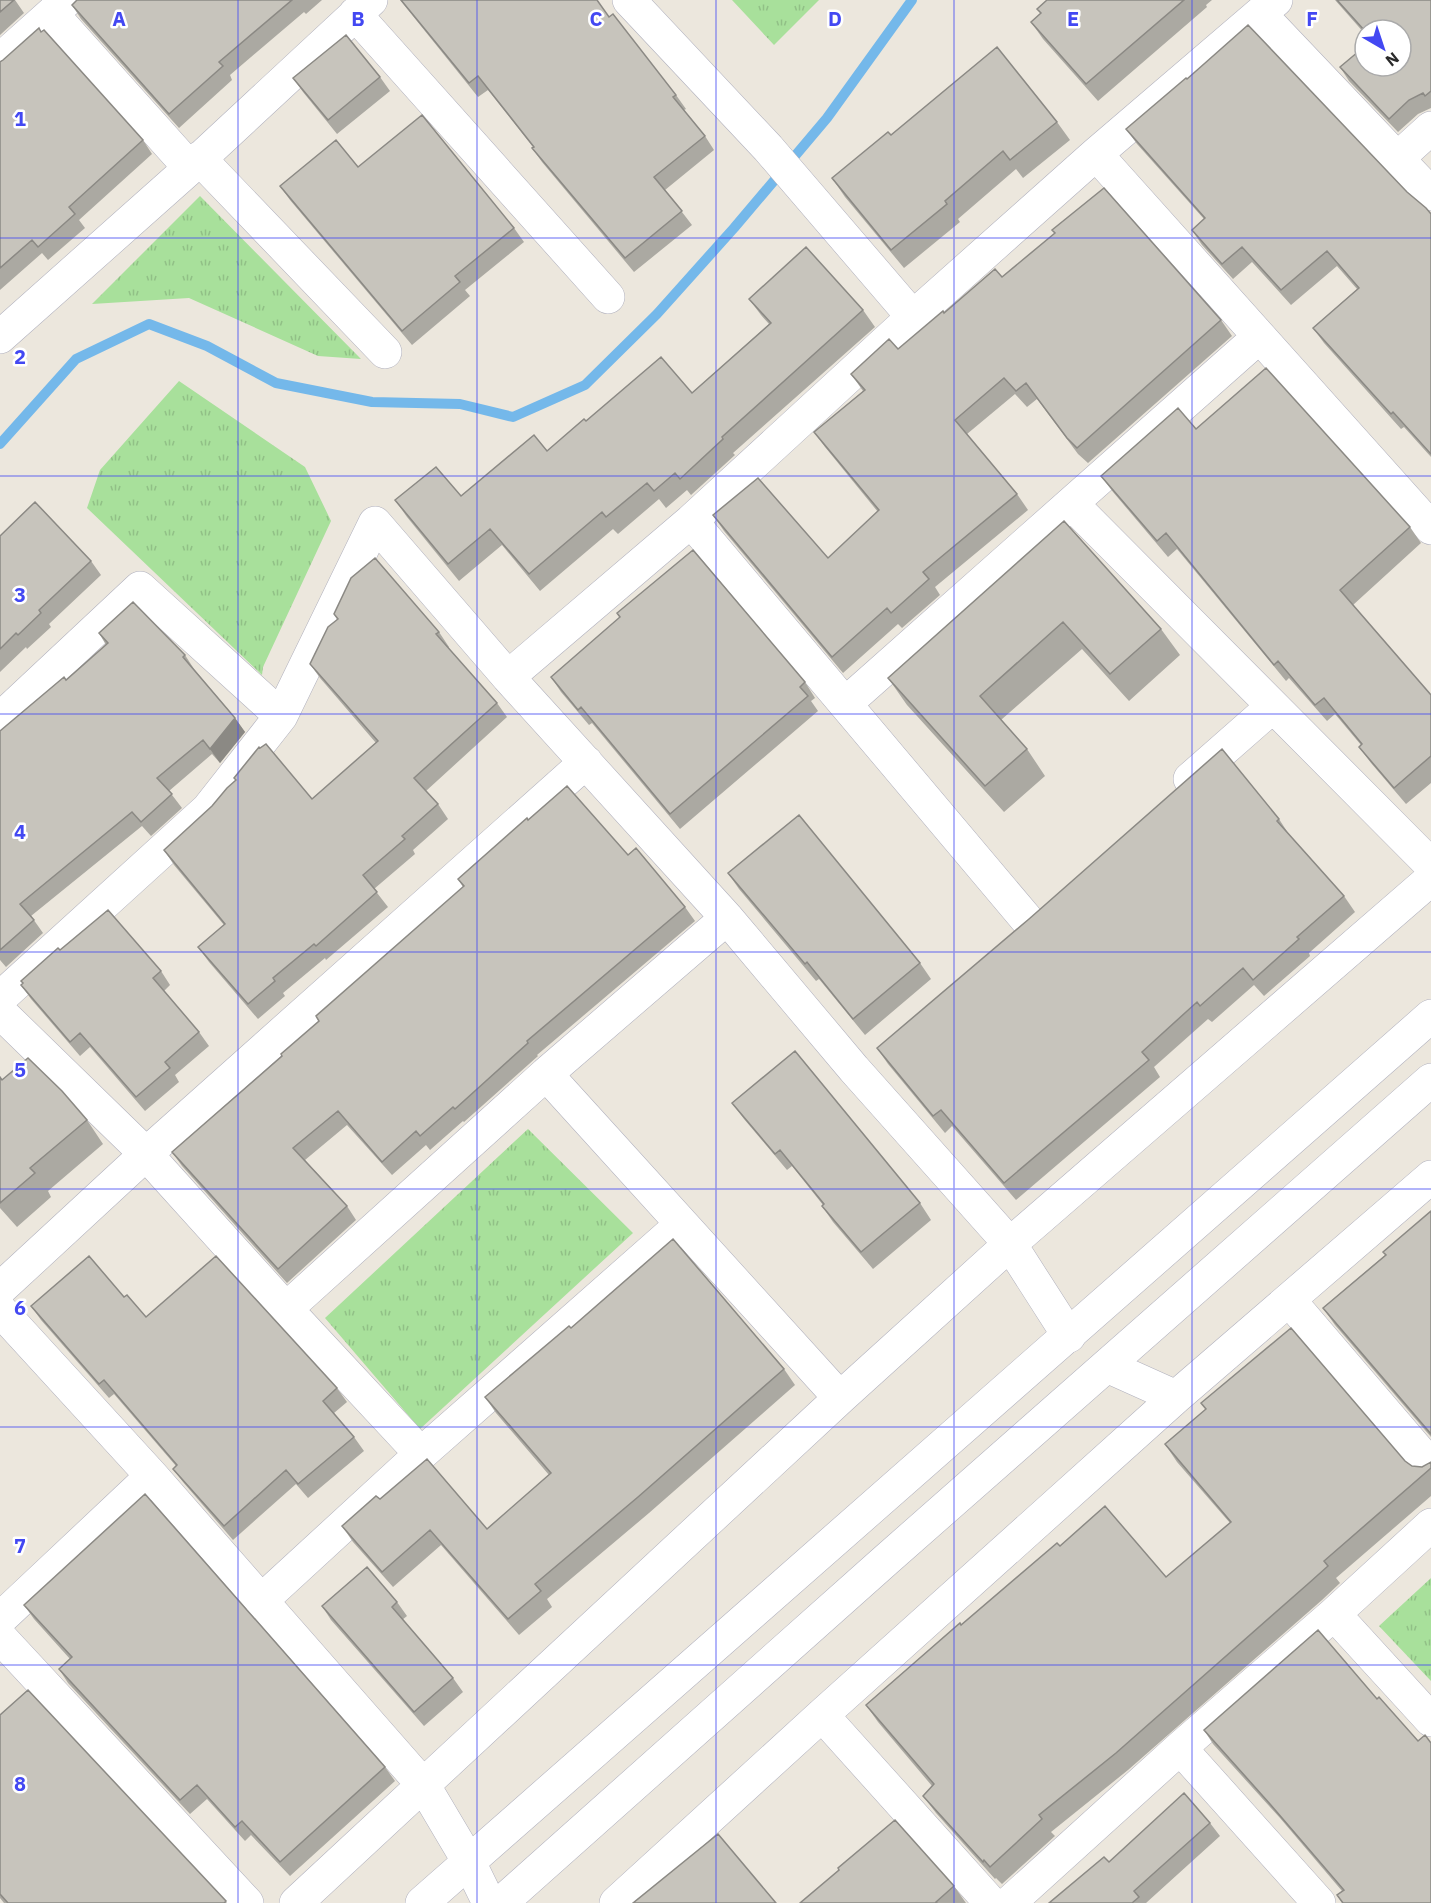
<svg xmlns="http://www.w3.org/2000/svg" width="1431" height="1903" viewBox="0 0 1431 1903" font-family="'IBM Plex Sans',sans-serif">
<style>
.grass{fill:url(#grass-tufts)}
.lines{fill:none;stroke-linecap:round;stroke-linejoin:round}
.stream{stroke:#74b8ea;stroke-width:10}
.street-casing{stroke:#b0b0bd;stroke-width:34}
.secondary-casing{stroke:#b0b0bd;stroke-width:34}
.street{stroke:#fff;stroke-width:33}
.secondary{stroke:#fff;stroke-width:33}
.wall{fill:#aba9a2}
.shaded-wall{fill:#8b8984}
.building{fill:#c7c4bc;stroke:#8b8984;stroke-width:1.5}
.grid{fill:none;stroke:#4348f2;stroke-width:1.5;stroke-opacity:0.55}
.grid-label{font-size:20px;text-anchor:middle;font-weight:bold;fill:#4348f2;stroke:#fff;stroke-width:5;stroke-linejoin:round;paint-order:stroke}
</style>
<defs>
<pattern id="grass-tufts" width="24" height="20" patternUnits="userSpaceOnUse" patternTransform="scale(1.5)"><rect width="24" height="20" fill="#a8e09b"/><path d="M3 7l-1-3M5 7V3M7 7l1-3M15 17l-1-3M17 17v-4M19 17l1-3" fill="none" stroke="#91c086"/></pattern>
</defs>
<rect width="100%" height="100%" fill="#ece7dd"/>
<!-- grass -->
<path class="grass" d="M732,0H819L774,45Z
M200,196L361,359L318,356L189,298L92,304Z
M179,381L305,467L331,521L263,667L262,675L87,508L100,470Z
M528,1129L633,1233L420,1429L325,1318Z
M1431,1578V1681L1379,1626Z"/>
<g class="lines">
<!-- stream -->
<path class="stream" d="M0,444L76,359L149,324L207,346L276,383L372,402L460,404L513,417L585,385L657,314L734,228L827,118L912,0"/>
<!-- street casing -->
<g class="street-casing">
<path id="street" d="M629,0L768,148L913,317
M52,14L190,168
M355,14L608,297
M1260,14L1431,194
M0,60L67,0
M1096,154L1431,528
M199,158L385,352
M1398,158L1431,128
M0,337L190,168L371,0
M1072,504L1431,865
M691,521L1028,921
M508,677L691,521L913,317L1096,154L1276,0
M845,704L1259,337
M0,719L140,588L281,716
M1190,779L1272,707
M0,998L208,809L281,716L375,523L508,677L727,918L854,1069L1010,1244L1069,1336
M0,1012L146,1154L286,1309L421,1454
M546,1074L840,1398
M0,1289L146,1154L586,762
M1289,1300L1431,1466
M286,1309L546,1074L727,918
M0,1310L152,1476L424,1786L469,1862L489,1903
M1107,1366L1176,1397
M261,1601L421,1454L681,1225
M1334,1614L1431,1720
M0,1619L152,1476
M0,1637L247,1903
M822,1715L991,1903
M1180,1748L1319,1903
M296,1903L840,1398L1010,1244L1431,879
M616,1903L822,1715L1176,1397L1431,1177
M1009,1903L1180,1748L1334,1614L1431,1525"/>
</g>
<!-- secondary casing -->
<g class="secondary-casing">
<path id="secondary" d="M422,1903L1431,1016
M501,1903L886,1560L1431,1080"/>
</g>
<!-- street -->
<use href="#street" class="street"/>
<!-- secondary -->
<use href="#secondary" class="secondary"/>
</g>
<!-- wall -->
<path class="wall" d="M0,0H15L24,13L0,35Z
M77,0H322L306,14L304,12L230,75L232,80L179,128L81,19L72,5Z
M400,0H597L609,17L676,95L686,109L684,110L705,136L714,150L665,190L692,225L634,272L542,162L532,148L533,147L488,90L478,97Z
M1047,0H1212L1206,5L1207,7L1098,101L1043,39L1031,22L1041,14L1037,9Z
M1335,0H1431V108L1418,114L1398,132L1349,81L1340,67L1401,66L1365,30V34Z
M0,62L143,140L152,154L79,220L85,228L48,260L42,253L0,290Z
M380,77L390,91L337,134L303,92L293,78Z
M1187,79L1407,192L1431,214V457L1404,427L1401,429L1324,343L1313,328L1357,289L1337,266L1291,305L1252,262L1233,279L1202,245L1192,230L1204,219L1137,144L1126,129Z
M1057,122L1070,140L1023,178L1016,169L958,219L960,222L904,268L845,197L832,178L891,135Z
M358,167L514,228L524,242L465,290L470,296L412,345L290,200L280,186Z
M1002,277L1221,320L1232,336L1088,463L1078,454L1037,399L1027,407L1015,394L967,434L1017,494L1028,510L935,587L940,595L902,628L898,624L843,673L724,531L713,515L828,558L878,512L825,447L814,432L863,391L851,374L898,349L944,313Z
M749,299L863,310L875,327L733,453L735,455L691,495L687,490L666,508L659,499L618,534L613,529L540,591L502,545L459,581L407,517L395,500L461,496L547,451L586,421L692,393L769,324L761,315Z
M1196,429L1410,527L1421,543L1353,605L1431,695V783L1406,804L1371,763L1359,747L1361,745L1335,714L1327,721L1289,678L1286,681L1177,549L1168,557L1113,492L1101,476Z
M1064,521L1161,629L1180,655L1129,701L1082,649L1001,720L1027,749L1045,776L1004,812L907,705L888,678Z
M0,536L91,561L101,575L49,624L51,627L27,649L26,647L0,672Z
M334,614L439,632L449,647L448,648L497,703L507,717L426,791L438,804L448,819L413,850L415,854L374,889L388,907L326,960L325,958L283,993L285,996L258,1019L209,962L198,947L224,925L174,865L164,850L312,799L376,743L320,678L310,664L337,619Z
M99,633L185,655L194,669L235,718L245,732L220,763L212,754L169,791L182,808L151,836L142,826L31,916L43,933L6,967L0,960V731L66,680L106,645Z
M551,677L805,682L815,698L811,701L818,711L680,829L592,723L589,725L561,692Z
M1279,819L1290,836L1344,896L1355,912L1309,953L1310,956L1264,996L1254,985L1212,1022L1208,1019L1154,1067L1160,1077L1016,1200L952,1126L945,1133L888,1064L877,1048Z
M528,820L628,855L685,907L695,921L537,1055L538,1056L464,1122L463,1121L430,1150L426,1145L392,1175L347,1125L305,1160L347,1206L356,1220L287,1283L182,1166L172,1152L282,1056L319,1021L316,1016L463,887L458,879Z
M728,873L920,963L931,979L865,1035L819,979L816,981L739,889Z
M60,950L161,971L170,985L164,991L199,1032L209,1046L175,1075L179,1082L145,1111L90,1047L80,1056L31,999L21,985Z
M0,1077L2,1080L87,1120L103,1144L48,1191L51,1197L17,1227L0,1208Z
M732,1103L920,1203L931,1220L873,1269L833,1222L822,1206L823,1205L792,1166L787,1170L744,1119Z
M1431,1211V1437L1335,1325L1323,1308L1385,1255Z
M124,1297L146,1317L337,1388L347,1402L334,1413L354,1437L364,1451L308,1498L296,1484L233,1540L183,1482L173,1469L176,1466L114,1394L109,1398L41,1320L31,1306Z
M571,1328L784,1369L795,1385L649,1513L547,1599L552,1607L519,1635L441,1545L393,1587L353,1542L342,1526L380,1499L487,1529L549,1475L496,1413L485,1397Z
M1201,1403L1405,1461L1412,1466L1422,1467L1431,1462V1496L1336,1578L1340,1583L1322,1600L1128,1770L1051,1832L1055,1836L1002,1884L996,1878L995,1879L936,1813L923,1796L932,1786L878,1722L866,1705L961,1625L1060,1546L1166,1577L1230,1523L1177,1462L1165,1444L1206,1409Z
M397,1602L407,1616L402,1620L453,1678L463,1692L424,1726L331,1620L322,1606Z
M24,1605L385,1767L395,1781L290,1876L251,1835L245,1841L207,1799L190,1814L68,1683L59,1669L70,1659L34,1619Z
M28,1690L227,1903H4L0,1898V1715Z
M1204,1730L1431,1903H1342L1337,1895L1342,1891L1280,1818L1213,1744Z
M1210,1823L1220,1836L1146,1903H1049L1109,1862Z
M954,1886L966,1903H800Z"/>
<!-- shaded-wall -->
<path class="shaded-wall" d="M235,718L245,732L220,763L210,749Z"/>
<!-- building -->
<path class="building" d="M0,0H14L0,12Z
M77,0H292L219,62L223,66L169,114L72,5Z
M401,0H597L609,17L613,14L676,95L673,97L705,136L654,177L682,211L625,258L532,148L534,147L478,76L469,83Z
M1047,0H1184L1086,84L1031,22L1041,13L1037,9Z
M1337,0H1431V91L1425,96L1423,93L1409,100L1389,119L1340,67L1365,46V66H1401V30H1365V31Z
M1248,25L1407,192L1426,208L1431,214V454L1393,412L1391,414L1313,328L1359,288L1327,251L1281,290L1242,247L1222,264L1192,230L1205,218L1126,129L1186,78L1187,79Z
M39,28L41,32L44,30L143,140L69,207L75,214L38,247L32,240L0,268V62L3,60Z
M346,35L380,77L328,120L293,78Z
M997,47L1057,122L1010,160L1003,151L945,201L947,204L891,250L832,178L888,132L891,135Z
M422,115L514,228L455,276L460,282L402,331L280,186L336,140L358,167Z
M1104,188L1221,320L1077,448L1067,438L1026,383L1016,391L1004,378L955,420L1017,494L923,572L929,579L891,613L887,608L832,657L713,515L758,478L828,558L879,510L814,432L865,390L851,374L889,339L898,349L943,311L944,313L995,269L1002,277L1055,233L1052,230Z
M806,247L863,310L722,437L723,439L680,479L675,473L654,491L647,483L606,517L602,512L529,574L490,529L448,564L395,500L436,467L461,496L534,435L547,451L584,419L586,421L661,357L692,393L771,323L749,299Z
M1266,368L1410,527L1340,590L1431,695V756L1394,788L1359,747L1362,744L1324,698L1315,705L1278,661L1274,665L1166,533L1157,541L1101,476L1178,408L1196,429Z
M35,502L91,561L39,610L41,613L18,635L16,633L0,649V536Z
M1064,521L1161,629L1110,674L1063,622L980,696L1027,749L985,786L888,678Z
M693,550L805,682L800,687L808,696L670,814L581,707L578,710L551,677L620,617L617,613Z
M375,558L439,632L436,634L497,703L414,778L438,804L402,836L405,839L363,875L377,892L316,946L314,944L273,978L275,981L248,1004L198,947L225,924L164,850L212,806L227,788L236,780L234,778L259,747L260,748L266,744L312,799L378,741L310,664L328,627L338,619L334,614L351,578Z
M133,602L185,655L183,657L235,718L210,749L203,740L157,778L172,794L141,822L132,812L20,904L34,920L0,950V731L64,677L66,680L108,643L99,633Z
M1222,749L1279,819L1277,821L1344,896L1297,937L1299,939L1253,980L1243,968L1200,1006L1197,1002L1142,1052L1149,1060L1004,1183L941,1110L933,1116L877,1048L1029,919Z
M567,786L628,855L636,848L685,907L527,1041L528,1043L455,1109L453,1107L420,1136L416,1131L382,1162L338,1111L293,1148L347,1206L278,1269L172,1152L282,1056L281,1054L319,1021L316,1016L464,886L458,879L527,818L528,820Z
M799,815L920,963L853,1019L807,962L805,964L728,873Z
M108,910L161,971L153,978L199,1032L165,1062L170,1068L136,1097L80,1033L70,1042L21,985L23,983L21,981L58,948L60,950Z
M795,1051L920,1203L861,1252L822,1206L824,1204L780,1150L775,1154L732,1103Z
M28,1058L62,1091L87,1120L30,1168L35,1173L0,1203V1077L2,1080Z
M1431,1211V1434L1323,1308L1386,1255L1383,1252Z
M673,1239L784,1369L638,1497L535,1584L541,1591L508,1619L430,1530L382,1572L342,1526L376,1496L380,1499L427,1459L487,1529L551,1473L485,1397L569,1326L571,1328Z
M89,1256L124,1297L127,1295L146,1317L216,1256L337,1388L323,1401L354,1437L298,1484L286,1470L224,1526L173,1469L177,1465L104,1380L99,1384L31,1306Z
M1291,1328L1405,1461L1412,1466L1422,1467L1431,1462V1468L1324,1561L1328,1566L1309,1583L1116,1753L1039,1815L1042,1819L990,1867L984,1860L983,1862L923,1796L934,1784L866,1705L960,1623L961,1625L1057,1543L1060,1546L1105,1506L1166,1577L1231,1522L1165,1444L1206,1409L1201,1403Z
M145,1494L385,1767L280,1862L242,1821L235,1827L197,1785L180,1800L59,1669L72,1657L24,1605Z
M367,1567L397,1602L392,1607L453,1678L414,1712L322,1606Z
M1318,1630L1377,1699L1379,1697L1418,1741L1425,1735L1431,1743V1903H1343L1337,1895L1344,1890L1270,1804L1204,1730Z
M28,1690L226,1901L224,1903H8L0,1894V1715Z
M1184,1793L1210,1823L1134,1891L1139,1897L1132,1903H1049L1104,1857L1109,1862Z
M895,1820L954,1886L936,1902L937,1903H800L839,1870L838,1868Z
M718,1834L776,1903H633Z"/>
<!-- grid -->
<path class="grid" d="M238,0V1903M477,0V1903M716,0V1903M954,0V1903M1192,0V1903M0,238H1431M0,476H1431M0,714H1431M0,952H1431M0,1189H1431M0,1427H1431M0,1665H1431"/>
<g class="grid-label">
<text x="119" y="26">A</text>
<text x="358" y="26">B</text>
<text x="596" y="26">C</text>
<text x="835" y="26">D</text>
<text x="1073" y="26">E</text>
<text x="1312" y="26">F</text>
<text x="20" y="126">1</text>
<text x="20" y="364">2</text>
<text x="20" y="602">3</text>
<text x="20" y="839">4</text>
<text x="20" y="1077">5</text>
<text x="20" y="1315">6</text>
<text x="20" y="1553">7</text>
<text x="20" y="1791">8</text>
</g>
<!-- north arrow -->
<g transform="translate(1383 48) rotate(141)"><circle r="28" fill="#ffffff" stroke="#aaaaaa" stroke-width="1.5"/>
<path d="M0-4.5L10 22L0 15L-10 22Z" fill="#4348f2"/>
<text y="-9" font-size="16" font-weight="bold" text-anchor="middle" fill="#2a2a2a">N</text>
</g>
</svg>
